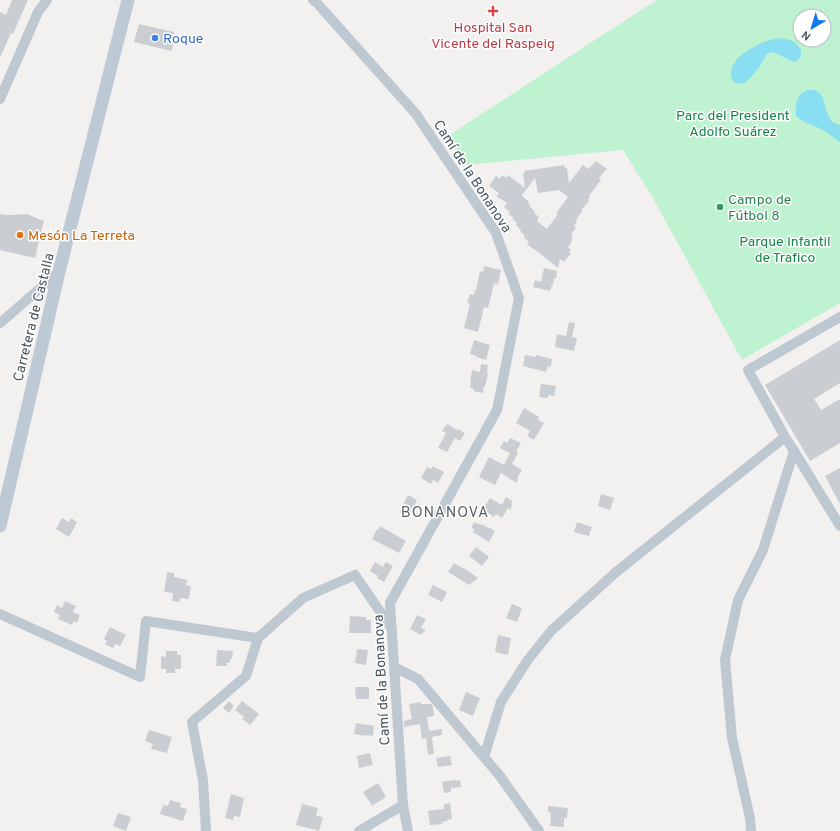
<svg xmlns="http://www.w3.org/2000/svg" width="840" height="831" viewBox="0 0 840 831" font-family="Overpass,sans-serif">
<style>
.green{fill:#bef2d0;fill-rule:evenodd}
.water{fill:#89dff1}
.building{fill:#caced3;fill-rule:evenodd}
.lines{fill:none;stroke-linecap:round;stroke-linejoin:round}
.minor{stroke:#bec8d0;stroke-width:10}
.secondary{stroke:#bdcad5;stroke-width:13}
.health-dot{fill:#e0444e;stroke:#fff;stroke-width:1.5}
.shop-dot{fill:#3f7fe0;stroke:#fff;stroke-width:1.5}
.leisure-dot{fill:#2e9e5b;stroke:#fff;stroke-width:1.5}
.food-dot{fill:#e8710a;stroke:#fff;stroke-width:1.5}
.labels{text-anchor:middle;stroke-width:3;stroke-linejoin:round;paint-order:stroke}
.health-label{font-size:14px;fill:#be3a42;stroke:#fff}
.shop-label{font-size:14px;fill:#366cbe;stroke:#fff;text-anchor:start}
.park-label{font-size:14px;fill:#138548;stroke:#fff}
.street-label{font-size:14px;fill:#47555f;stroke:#fff}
.leisure-label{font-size:14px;fill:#27864d;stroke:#fff;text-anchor:start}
.food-label{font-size:14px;fill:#c56008;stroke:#fff;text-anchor:start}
.neighbourhood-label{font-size:15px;letter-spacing:1px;fill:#5c6166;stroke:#fff}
</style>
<rect width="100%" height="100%" fill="#f3f0f0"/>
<!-- green -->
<path class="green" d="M657,0H840V303L742,360L654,200L623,150L467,165L448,136L598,38ZM800,16H824V40H800Z"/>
<!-- water -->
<path class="water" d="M779,38C782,39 786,39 789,40C801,44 807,56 794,62L773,52L767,54L758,69L746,82L739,84C733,82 731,80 731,73C731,58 755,45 767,41C771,40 775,39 779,38Z
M808,90C810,90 812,90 814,90C831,95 820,121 840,125V142C833,137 826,131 819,128C809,123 805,124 796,116C795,106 796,93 808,90Z"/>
<!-- building -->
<path class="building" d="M12,0H28L13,34L11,33L0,58V12L6,15Z
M139,24L174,32L172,51L134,42Z
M596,161L607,169L599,178L601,180L589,196L590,197L588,200L589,201L581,210L582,211L576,220H577L574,226L576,228L571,234L573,235L571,237L573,238L571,241L572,242L568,247L571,250L569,252L571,253L564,262L560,259L558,268L533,248V249L527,244L529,242L524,238L525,236L520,231L521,230L516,225L517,223L512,219L514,218L508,214L510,212L504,207L507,203L496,196L499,193L489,186L496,176L500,179L502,175L506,178L508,175L525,188L523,174H524V171L564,165L565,168H567L569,183L583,165L588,169ZM535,178L538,193L559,190L568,197L556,213L558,214L547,229L537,221L539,217L534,213L535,212L530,207L531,206L528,204L529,202L521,195H522Z
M0,214L8,215L27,214L44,221L35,258L0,250Z
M484,266L501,270L498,284L494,283L488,308L484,307L478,332L464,328L470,304L467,303L470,294L474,295L475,290H476L480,271L483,272Z
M544,268L557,271L556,279L554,278L553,286L552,285L550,291L533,287L535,280L541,282Z
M569,322L575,323L572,337L577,338L574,351L555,347L557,334L566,336Z
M474,340L490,345L486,360L476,357L477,356L470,354Z
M840,340V383L814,399L821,410L840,399V443L810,461L765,385Z
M525,355L536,357V355L552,359L551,367L548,366L546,372L523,366Z
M481,364L488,365L487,373L488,374L485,386H484L483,393L473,391L474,389L470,388L471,383H470L472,370L480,372Z
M541,384L556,386L554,396L548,395V398L539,397Z
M524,408L539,417L538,420L544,423L534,440L527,436L530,431L516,423Z
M447,424L457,430L458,429L465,433L460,441L455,438L447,452L438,448L446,433L442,431Z
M510,438L521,443L516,452L518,453L512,464L522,470L518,476L517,483L501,473L495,485L479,477L489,457L504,465L510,453L500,448L504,441L507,443Z
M433,466L444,472L438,483L433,480L431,484L421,478L427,467L431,469Z
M840,468V504L825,476Z
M601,494L614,498L610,510L598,506Z
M408,495L417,500L408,517L399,512Z
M506,497L512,501L511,510L508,508L502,518L496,514L494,517L483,509L490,498L502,505Z
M62,518L69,522L71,518L77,522L69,537L56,529Z
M474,522L481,525V524L495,531L489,542L473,532L474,529L471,528Z
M577,522L592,527L589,536L574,532Z
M380,526L406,541L399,553L372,539L377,529L378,530Z
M476,547L489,557L482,566L469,556Z
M375,562L383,567L386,562L393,566L384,582L377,578L378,576L370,571Z
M454,563L468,571L478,578L469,585L448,572Z
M167,572L174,573V577L187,580L186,585L191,586L189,599L180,598L179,602L172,601L173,593L164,592Z
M433,585L447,592L442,602L428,595Z
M65,601L76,606L73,612L80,615L77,623L74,621L72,625L58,619L60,615L54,612L57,605L62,608Z
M512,604L522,608L517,622L506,618Z
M417,615L426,619L421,628L426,630L421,635L410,629Z
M350,616L366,617V620H371V633H349Z
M110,627L126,635L120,646L115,644L113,648L105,644L107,641L104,639Z
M498,635L511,638L508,655L495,652Z
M357,649L368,650L366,665L355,663Z
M217,650L233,651L232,659H230V663L227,662V666H216Z
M166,651H177V655H181V669H175V673H166V669H161V656L166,657Z
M355,687H369V699H356Z
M466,692L480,698L473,716L459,710Z
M229,701L234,706L229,713L223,708Z
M242,701L259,714L250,725L242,719L244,717L235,710Z
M421,702V704H431L433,707L434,716L427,717L429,731L442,729V735L432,737L434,754L428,755L426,738L422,739L420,724L404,727V721L412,719L409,704Z
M356,723L374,726L373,736L367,735V736L354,734Z
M149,730L172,737L167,753L151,749L153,744L145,741Z
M370,753L373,765L359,768L357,756Z
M450,756L452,765L438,767L436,758Z
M456,780V781L460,780L461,787L451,788V792L444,793L442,782Z
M378,783L386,797L372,806L363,792Z
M231,794L244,798L240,817L234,816L233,820L225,818Z
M170,800L181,803L180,807L187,809L183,821L160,814L163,805L168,806Z
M450,803L452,819L447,820V821L442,822L443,824L430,825L428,811L444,809V804Z
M302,804L318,808L316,816L323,817L319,831L296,825Z
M548,806L568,808L567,818H564V827L550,826L551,813L548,812Z
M118,813L131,817L126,831L113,826Z"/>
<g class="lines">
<!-- minor -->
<path class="minor" d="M313,0L316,2L416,114L496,233L519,298L497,410L390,603L403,805L408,831
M0,99L38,12L47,0
M840,317L748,370L785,437L794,451L840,526
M0,323L59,272
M0,614L140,677L146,621L258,638
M394,667L418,679L500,776L539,831
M484,757L501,702L527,661L551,631L615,573L785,437
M206,831L203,780L192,722L246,676L258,638L303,598L355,575L392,629
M359,831L403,805
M751,831L750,818L732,738L725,660L738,600L763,550L794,451"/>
<!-- secondary -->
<path class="secondary" d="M0,526L59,272L128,0"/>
</g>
<!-- markers -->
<path class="health-dot" d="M491 5h4v4h4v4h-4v4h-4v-4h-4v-4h4z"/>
<circle class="shop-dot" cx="155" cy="38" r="4"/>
<circle class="leisure-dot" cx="720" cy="207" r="4"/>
<circle class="food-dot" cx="20" cy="235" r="4"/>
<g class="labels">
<!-- health labels -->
<g class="health-label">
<text x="493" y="32">Hospital San<tspan x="493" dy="16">Vicente del Raspeig</tspan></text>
</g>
<!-- shop labels -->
<g class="shop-label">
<text x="163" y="43">Roque</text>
</g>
<!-- park labels -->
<g class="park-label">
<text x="733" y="120">Parc del President<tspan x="733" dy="16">Adolfo Suárez</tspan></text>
<text x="785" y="246">Parque Infantil<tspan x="785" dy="16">de Trafico</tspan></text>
</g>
<!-- street labels -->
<g class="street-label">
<text transform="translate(473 176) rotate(57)" y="5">Camí de la Bonanova</text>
<text transform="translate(33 317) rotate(-76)" y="5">Carretera de Castalla</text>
<text transform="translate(381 680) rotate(-93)" y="5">Camí de la Bonanova</text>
</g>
<!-- leisure labels -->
<g class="leisure-label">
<text x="728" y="204">Campo de<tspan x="728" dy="16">Fútbol 8</tspan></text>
</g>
<!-- food labels -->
<g class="food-label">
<text x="28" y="240">Mesón La Terreta</text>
</g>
<!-- neighbourhood labels -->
<g class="neighbourhood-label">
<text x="445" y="517">BONANOVA</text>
</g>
</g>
<!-- north arrow -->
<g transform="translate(812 28) rotate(218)"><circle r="19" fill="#ffffff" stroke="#b5bbbf"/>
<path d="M0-3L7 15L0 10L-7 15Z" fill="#1079ed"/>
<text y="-6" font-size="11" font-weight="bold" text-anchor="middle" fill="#47555f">N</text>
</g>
</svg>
